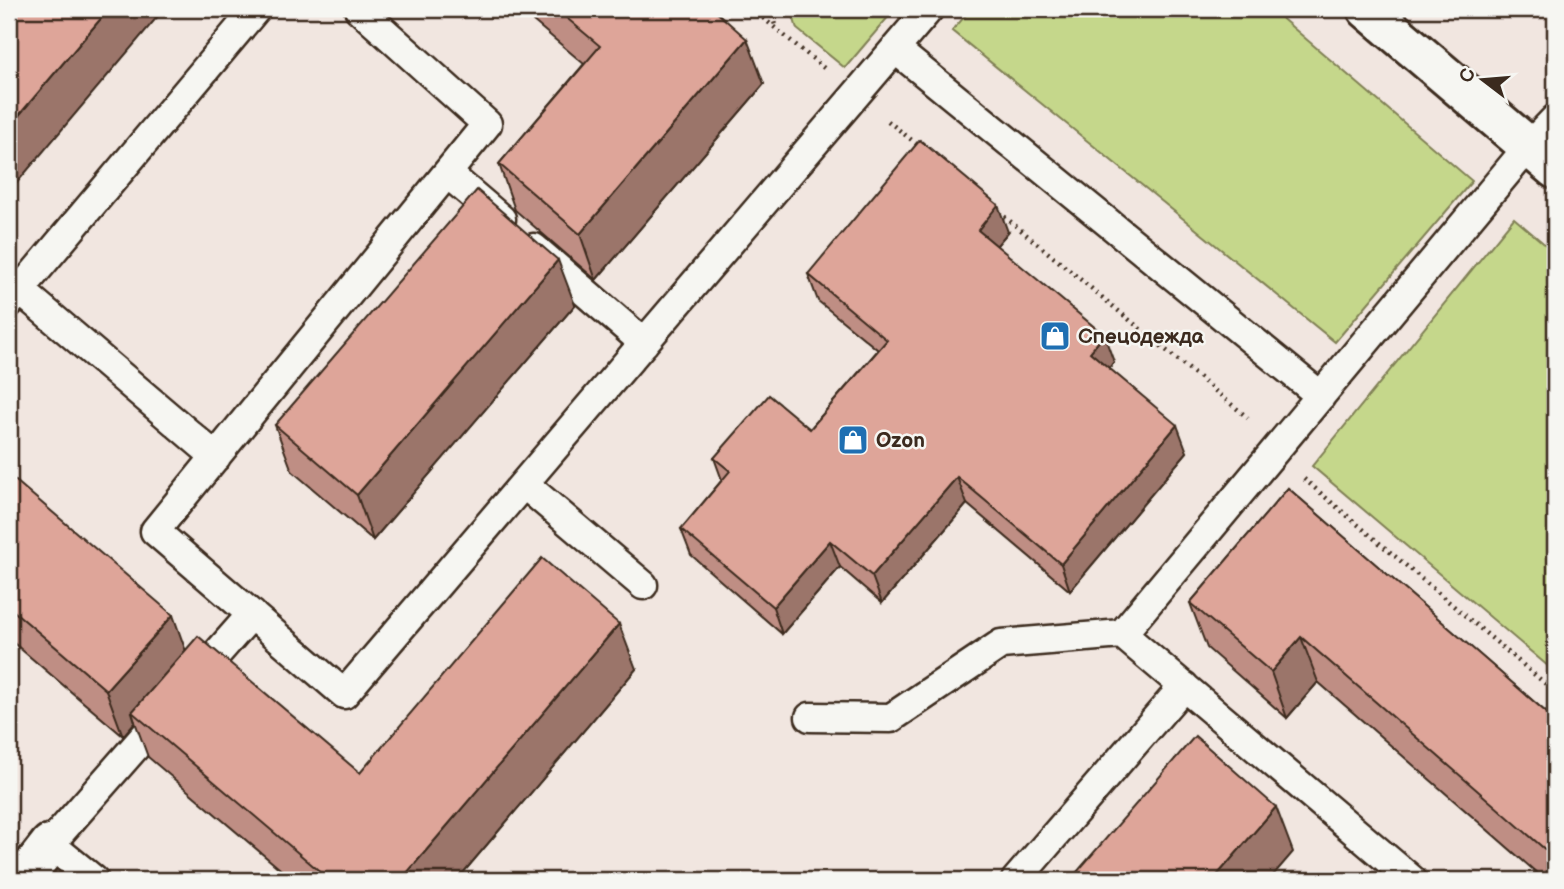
<svg xmlns="http://www.w3.org/2000/svg" width="1564" height="889" viewBox="0 0 1564 889" font-family="'Balsamiq Sans',sans-serif">
<style>
.green{fill:#c5d78b;stroke:#808054;stroke-width:2}
.lines{fill:none;stroke-linecap:round;stroke-linejoin:round}
.lane-casing{stroke:#3b2a1e;stroke-width:33}
.street-casing{stroke:#3b2a1e;stroke-width:44}
.secondary-casing{stroke:#3b2a1e;stroke-width:44}
.path{stroke:#3b2a1e;stroke-width:4.5;stroke-dasharray:2 5;stroke-linecap:butt}
.lane{stroke:#f6f6f2;stroke-width:28}
.street{stroke:#f6f6f2;stroke-width:38}
.secondary{stroke:#f6f6f2;stroke-width:38}
.wall{fill:#bf8e84;stroke:#3b2a1e;stroke-width:2}
.shaded-wall{fill:#9b746b;stroke:#3b2a1e;stroke-width:2}
.building{fill:#dea599;stroke:#3b2a1e;stroke-width:2}
.labels{text-anchor:middle;stroke-width:5;stroke-linejoin:round;paint-order:stroke}
.poi-label{font-size:21px;font-weight:bold;fill:#3b2a1e;stroke:#f6f6f2;text-anchor:start}
</style>
<rect width="100%" height="100%" fill="#f1e6e0"/>
<filter id="ink" filterUnits="userSpaceOnUse"><feTurbulence type="fractalNoise" baseFrequency=".0143" numOctaves="2"/><feDisplacementMap in="SourceGraphic" scale="14" xChannelSelector="R" yChannelSelector="G"/><feConvolveMatrix kernelMatrix="1 2 1 2 8 2 1 2 1" color-interpolation-filters="sRGB"/></filter>
<g filter="url(#ink)">
<!-- green -->
<path class="green" d="M791,9H895L845,68L797,29Z
M971,9H1271L1472,181L1335,342L952,31Z
M1514,218L1555,253V672L1312,466Z"/>
<g class="lines">
<!-- lane casing -->
<g class="lane-casing">
<path id="lane" d="M359,9L487,124L155,531L344,694L929,9
M895,49L1321,396
M447,173L501,219
M534,248L644,343
M20,290L216,457
M9,303L256,9
M524,484L643,585
M192,682L252,614
M810,717L891,718L1001,644L1122,634
M94,880L50,844L165,713
M1016,880L1184,686
M1412,880L1122,634L1529,146L1555,119"/>
</g>
<!-- street casing -->
<g class="street-casing">
<path id="street" d="M22,880L50,844"/>
</g>
<!-- secondary casing -->
<g class="secondary-casing">
<path id="secondary" d="M1367,9L1555,169"/>
</g>
<!-- path -->
<path class="path" d="M752,9L824,68
M770,9L776,28
M888,121L919,146
M999,212L1248,418
M1304,479L1555,692"/>
<!-- lane -->
<use href="#lane" class="lane"/>
<!-- street -->
<use href="#street" class="street"/>
<!-- secondary -->
<use href="#secondary" class="secondary"/>
</g>
<!-- wall -->
<path class="wall" d="M519,9H713L764,84L596,280L515,210L499,164L584,64Z
M1008,232L996,246L1114,362L1109,368L1187,452L1070,591L967,504L882,603L840,567L782,634L691,555L681,529L722,480L714,458L810,429L878,350L818,301L808,274Z
M575,305L373,540L292,471L275,425Z
M9,475L186,650L360,773L636,669L457,880H293L148,757L135,722L123,736L9,639Z
M1288,488L1555,720V880H1545L1318,682L1287,718L1207,648L1190,603Z"/>
<!-- shaded-wall -->
<path class="shaded-wall" d="M109,9H164L9,192V127Z
M747,39L764,84L596,280L580,234Z
M998,205L1008,232L987,257L978,230Z
M558,260L575,305L373,540L357,495Z
M1104,335L1114,362L1100,379L1090,352Z
M1177,425L1187,452L1070,591L1061,564Z
M957,477L967,504L882,603L872,576Z
M830,541L840,567L782,634L773,607Z
M173,615L189,660L132,712L135,722L123,736L106,690Z
M619,624L636,669L457,880H401Z
M1301,637L1318,682L1287,718L1271,672Z
M1276,807L1293,852L1269,880H1213Z"/>
<!-- building -->
<path class="building" d="M9,9H109L9,127Z
M556,9H713L747,39L580,234L499,164L600,46Z
M920,140L998,205L978,230L1104,335L1090,352L1177,425L1061,564L957,477L872,576L830,541L773,607L681,529L730,471L714,458L769,395L810,429L887,340L808,274Z
M477,190L558,260L357,495L275,425Z
M9,475L173,615L106,690L9,607Z
M1288,488L1555,720V858L1301,637L1271,672L1190,603Z
M542,558L619,624L401,880H330L132,712L198,636L360,773Z
M1195,736L1276,807L1213,880H1070Z
M1555,869V880H1545Z"/>
</g>
<!-- icons -->
<defs>
<g id="shop-square" transform="scale(1.575)"><rect x="-9" y="-9" width="18" height="18" rx="4" fill="#1f6fb2" stroke="#f6f6f2"/><path d="M-5-2.5h2.3a2.7 3.5 0 0 1 5.4 0H5L5.5 6h-11ZM-1.5-2.5h3a1.5 2.3 0 0 0-3 0Z" fill="#fff"/></g>
</defs>
<g fill-rule="evenodd">
<use href="#shop-square" x="1055" y="336"/>
<use href="#shop-square" x="853" y="440"/>
</g>
<g class="labels">
<!-- poi labels -->
<g class="poi-label">
<text x="1078" y="343">Спецодежда</text>
<text x="876" y="447">Ozon</text>
</g>
</g>
<!-- margin -->
<rect width="1564" height="889" fill="none" stroke="#f6f6f2" stroke-width="35"/>
<rect x="18" y="18" width="1529" height="854" fill="none" stroke="#3b2a1e" stroke-width="2.5" filter="url(#ink)"/>
<!-- north arrow -->
<g transform="translate(1483 80) rotate(286)" stroke="#f6f6f2" stroke-width="5" paint-order="stroke">
<path d="M0-5L12 26L0 18L-12 26Z" fill="#3b2a1e"/>
<text y="-10" font-size="19" font-weight="bold" text-anchor="middle" fill="#3b2a1e">С</text>
</g>
</svg>
